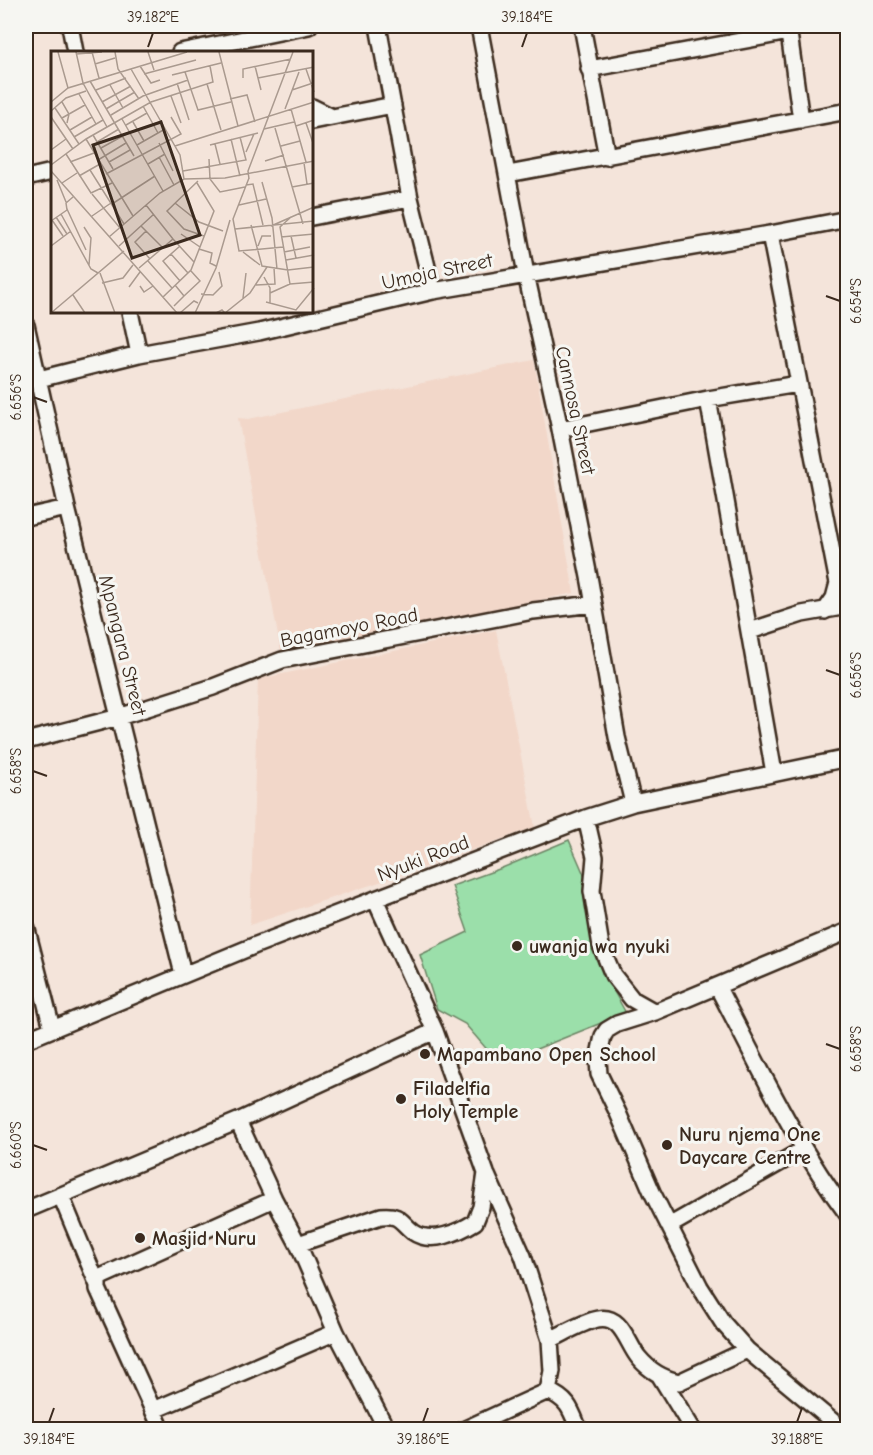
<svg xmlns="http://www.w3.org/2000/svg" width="873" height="1455" viewBox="0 0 873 1455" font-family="'Comic Neue',sans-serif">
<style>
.built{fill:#f2d7c9}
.green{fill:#9bdfaa;stroke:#6b8464;stroke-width:1.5}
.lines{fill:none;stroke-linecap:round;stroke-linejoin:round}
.minor-casing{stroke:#3b2a1e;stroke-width:20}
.minor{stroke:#f6f6f2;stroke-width:15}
.ticks{fill:none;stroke:#3b2a1e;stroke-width:2}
.poi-dot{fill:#3b2a1e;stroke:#f6f6f2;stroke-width:2}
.labels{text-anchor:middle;stroke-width:6;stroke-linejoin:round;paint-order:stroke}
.street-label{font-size:20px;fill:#3b2a1e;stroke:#f6f6f2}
.poi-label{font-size:20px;font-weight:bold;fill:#3b2a1e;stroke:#f6f6f2;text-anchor:start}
.inset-road{fill:none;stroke:#aa9a8f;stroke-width:1.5}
.view{fill:#3b2a1e;fill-opacity:0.15;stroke:#3b2a1e;stroke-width:3}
.inset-edge{fill:none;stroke:#3b2a1e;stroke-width:3}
.neatline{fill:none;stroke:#3b2a1e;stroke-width:2}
.ticks-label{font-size:15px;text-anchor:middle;fill:#3b2a1e}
</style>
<rect width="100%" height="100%" fill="#f4e4da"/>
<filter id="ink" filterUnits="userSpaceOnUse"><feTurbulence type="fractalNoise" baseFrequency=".0167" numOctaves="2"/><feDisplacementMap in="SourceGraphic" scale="12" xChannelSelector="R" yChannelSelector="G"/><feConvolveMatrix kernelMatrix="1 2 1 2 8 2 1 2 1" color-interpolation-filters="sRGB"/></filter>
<g filter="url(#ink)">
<!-- built -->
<path class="built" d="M534,360L574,593L281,652L238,418L248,419Z
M496,630L535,827L422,868L250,925L258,679Z"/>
<!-- green -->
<path class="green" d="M569,840L585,877L598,963L626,1013L514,1058L497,1061L465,1024L437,1009L420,955L468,932L452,886L502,868Z"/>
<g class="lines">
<!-- minor casing -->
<g class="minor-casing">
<path id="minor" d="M70,26L75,52
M378,26L410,198L433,291
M479,26L526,274L560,429L590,582L617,737L633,803
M582,26L607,157
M788,26L801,120
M180,52L309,26
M589,69L789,32
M312,107L332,117
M312,121L393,105
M508,174L848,111
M26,178L52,172
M312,217L410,198
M770,234L838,583L834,598L825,611
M130,312L139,354
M26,325L67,508L183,974
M39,379L139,354L259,332L433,291L770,234L848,219
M708,399L774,773
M560,429L708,399L798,384
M26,517L67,508
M750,631L802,614L848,606
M26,741L119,717L213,687L282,660L533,611L594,604
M586,818L595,857L592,891L601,946L613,975L632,999L655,1012
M375,899L435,1031L486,1173L523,1256L550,1340L552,1371L548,1391
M26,926L52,1028
M717,986C758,1064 795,1144 848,1215
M26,1040L256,945L586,818L633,803L848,758
M238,1121L274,1199L298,1244L336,1332L387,1430
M61,1196L97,1283
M26,1210L238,1121L435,1031
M669,1226L804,1149
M298,1244L381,1216C401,1214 400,1222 413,1232C431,1245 459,1232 475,1222L481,1207L486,1173
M550,1340C565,1333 582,1322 598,1319C622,1314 627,1344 639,1358C649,1370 664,1379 679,1382L747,1350
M660,1376L693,1430
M154,1410L336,1332
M162,1430L98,1289V1280L103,1276L274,1199
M463,1430L548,1391C569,1400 571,1410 579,1430
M843,1430L747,1350L723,1323L700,1287L652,1192L618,1113L599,1074L598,1060L603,1036L607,1030L617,1024L655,1012L848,931"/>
</g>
<!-- minor -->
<use href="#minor" class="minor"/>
</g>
</g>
<!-- ticks -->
<path class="ticks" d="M148,47L153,33M522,47L527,33M826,296L840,301M33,397L47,402M826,670L840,675M33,771L47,776M826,1044L840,1049M33,1145L47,1150M49,1422L54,1408M423,1422L428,1408M797,1422L802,1408"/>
<!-- markers -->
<g class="poi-dot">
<circle cx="517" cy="946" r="6"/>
<circle cx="425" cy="1054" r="6"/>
<circle cx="401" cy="1099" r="6"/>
<circle cx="667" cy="1145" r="6"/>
<circle cx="140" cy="1238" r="6"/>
</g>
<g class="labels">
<!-- street labels -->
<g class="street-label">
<text transform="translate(437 271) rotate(-12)" y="7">Umoja Street</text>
<text transform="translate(576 410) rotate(78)" y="7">Cannosa Street</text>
<text transform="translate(349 627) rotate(-11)" y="7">Bagamoyo Road</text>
<text transform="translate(123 645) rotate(76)" y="7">Mpangara Street</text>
<text transform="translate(423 858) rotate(-21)" y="7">Nyuki Road</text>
</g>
<!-- poi labels -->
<g class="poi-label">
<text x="529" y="953">uwanja wa nyuki</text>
<text x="437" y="1061">Mapambano Open School</text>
<text x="413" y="1095">Filadelfia<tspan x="413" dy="23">Holy Temple</tspan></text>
<text x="679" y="1141">Nuru njema One<tspan x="679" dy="23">Daycare Centre</tspan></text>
<text x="152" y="1245">Masjid Nuru</text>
</g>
</g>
<!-- overview -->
<g transform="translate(51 51)">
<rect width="262" height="262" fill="#f4e4da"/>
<path class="inset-road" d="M7,1L17,37M25,1L32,32L56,76M41,1L48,27M64,1L67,18L88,48M97,1L103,19M168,1L187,75M25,3L51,1M44,13L64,7M89,15L100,32L109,29M204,15L210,39M80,18L129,104L133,128M255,18L263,41M134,21L147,59L180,51M93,23L145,9M121,24L170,12M192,27V18L240,8M207,27L263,16M39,30L83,105M126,32L138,69M156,33L170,79M59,34L72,57M45,39L75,27M241,39L262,32M28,43L45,73M120,45L130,72M179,48L196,44L204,71M0,51L17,37L136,1M11,51L18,63L16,72M51,51L80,35M92,55L107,82M4,57L28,93M55,58L84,41M234,58L248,21M240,58L255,111M0,60L15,47L35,40M60,64L92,45L137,29M0,66L22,98M11,67L34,54M71,68L112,140M82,71L93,90M255,72L262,92M75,74L96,62M245,75L263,69M224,77L252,173M213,78L243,71M19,79L41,66M42,84L62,118M23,86L52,69M35,88L82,165M180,88L189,125M46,91L68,78M108,92L122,120M164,93L169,113M86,94L114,78M159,94L207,82M124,95L263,51M230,95L249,90M50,97L79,81M0,99L15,88M195,101L203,83M15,103L40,142L61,132M108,106L123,134M158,108L159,128L169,141L194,136M47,109L75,92M214,110L233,104M19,111L43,102M58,111L79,99M253,112L256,133M97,113L114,103M0,114L35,88L100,51L162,31L159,15M39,119L73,173M0,120L126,262M132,120L195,109L189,86M55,123L130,83L120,66M28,125L49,113M198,127L182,168L188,200L232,196M198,128L197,120L242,1M6,129L15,151M147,130L116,160L133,178L153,185M211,131L221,167L226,218M11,132L26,122M195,134L202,133L212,174M241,136L263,132M41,143L69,177M124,152L148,171L172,180M61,153L104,125M95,154L122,188M188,154L215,148M16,158L35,199M10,163L40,218L47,222M41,165L60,152M5,166L16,183M1,169L12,185M0,170L16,159L15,152L22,146M200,174L211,215L237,219L263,216M90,175L112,197M220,175L263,156M33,176L40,187L38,214M184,178L263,170M95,180L84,191L99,208M130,183L149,196M240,185L245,207M58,186L109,142L133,128L174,127L263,110M230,186L263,183M0,195L20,180M68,195L103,163M207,195L211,185H220M148,198L161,202L159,212L165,215M192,201L209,214M233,201L259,196M120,203L137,222M235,209L263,204M97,210L121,237M88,217L122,188L143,211M49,222L64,262M213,226L219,237V253M129,230L112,210L129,195M51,232L72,227L82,214M239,233L263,231M205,234L224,233L223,217M89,235L93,241L102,235M78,236L89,221M219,242L239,233L229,176L240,166M150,243L162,244L171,235L168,221M22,244L34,262M133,245L149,230L140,220M112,246L140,219L163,160L146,132M192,247L195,222M215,251L245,259L263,237M123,255L133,245L124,234M0,262L73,200M129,262L143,250L147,252M144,262L165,217L179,169M165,262L171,259L174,262L199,242L216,216"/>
<path class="view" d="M110,71L149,184L81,207L42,94Z"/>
<rect width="262" height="262" class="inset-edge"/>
</g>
<!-- margin -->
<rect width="873" height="1455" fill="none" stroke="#f6f6f2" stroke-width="66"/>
<rect x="33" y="33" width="807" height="1389" class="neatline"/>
<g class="ticks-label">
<text x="153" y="22">39.182°E</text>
<text x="527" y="22">39.184°E</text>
<text transform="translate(856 301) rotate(-90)" y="5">6.654°S</text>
<text transform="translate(16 397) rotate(-90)" y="5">6.656°S</text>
<text transform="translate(856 675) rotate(-90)" y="5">6.656°S</text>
<text transform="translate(16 771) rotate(-90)" y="5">6.658°S</text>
<text transform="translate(856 1049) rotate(-90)" y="5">6.658°S</text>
<text transform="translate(16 1145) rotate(-90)" y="5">6.660°S</text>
<text x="49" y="1444">39.184°E</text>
<text x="423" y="1444">39.186°E</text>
<text x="797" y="1444">39.188°E</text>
</g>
</svg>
